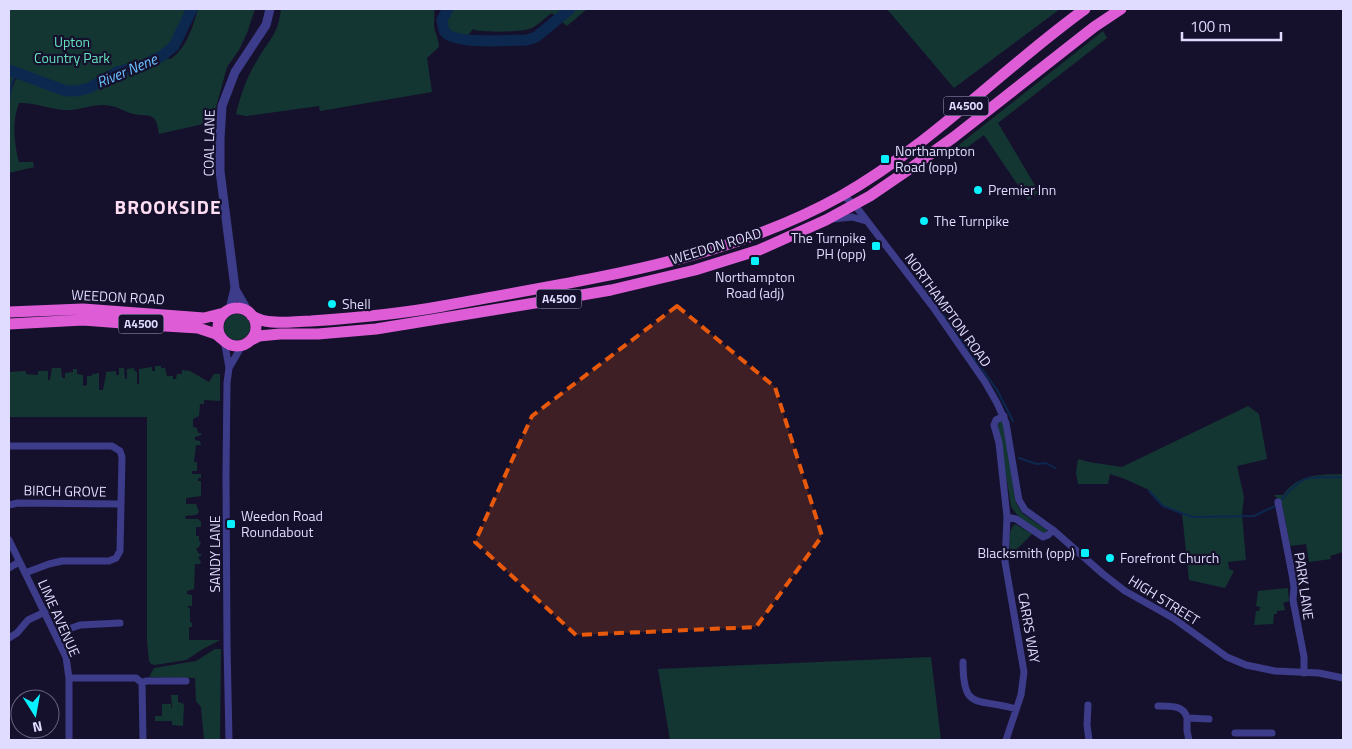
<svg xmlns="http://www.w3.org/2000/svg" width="1352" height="749" viewBox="0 0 1352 749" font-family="'Titillium Web',sans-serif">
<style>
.green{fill:#143633}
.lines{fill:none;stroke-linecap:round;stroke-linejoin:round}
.stream{stroke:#0d284f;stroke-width:2}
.river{stroke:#0d284f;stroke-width:11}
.minor{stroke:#3c3c8b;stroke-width:7}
.tertiary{stroke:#3c3c8b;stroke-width:9}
.trunk{stroke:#de5dd7;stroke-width:11}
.marked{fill:#e8590c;fill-opacity:0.2;stroke:#e8590c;stroke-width:4;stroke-dasharray:10 6;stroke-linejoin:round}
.poi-dot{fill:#08f1ff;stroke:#15112c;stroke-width:2}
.labels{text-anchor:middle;stroke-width:4.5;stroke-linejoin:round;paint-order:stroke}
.shield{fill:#15112c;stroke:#a29fc0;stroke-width:1}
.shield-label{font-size:12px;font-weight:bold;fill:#dfdcff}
.park-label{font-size:14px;fill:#65e2bd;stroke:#15112c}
.street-label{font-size:14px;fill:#dfdcff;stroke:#15112c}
.poi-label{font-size:14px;fill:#dfdcff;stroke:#15112c;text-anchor:start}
.water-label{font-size:15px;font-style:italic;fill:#6ac0ff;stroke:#15112c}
.district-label{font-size:19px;font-weight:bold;letter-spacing:1px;fill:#ffdef4;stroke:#15112c}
</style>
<rect width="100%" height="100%" fill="#15112c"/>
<!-- green -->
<path class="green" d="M9,9H188C184,19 179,40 172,48C156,64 136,64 117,72C100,79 87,93 67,91C54,90 31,78 17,74L12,83L9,101Z
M198,9H255L247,33L239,50L227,67L212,122L159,134C156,111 150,117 133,114C125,112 119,107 111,106C96,102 80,111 65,110C49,109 34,102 19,103C12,121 14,140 18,159L19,162H33L34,167L9,173C9,146 3,104 16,79L18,78L68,94L80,93L120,74L153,65L164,58L170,59C186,50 193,26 198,9Z
M281,9H434C435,15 434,20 434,26C435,34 439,39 439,47L427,58L432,92L320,111L319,106L246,116L236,114C241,94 247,76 258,59C270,38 278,35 281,9Z
M448,9H587L567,26L552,13C544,18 538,26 529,29C521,32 479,33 473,29L464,40C449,37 445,35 442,20Z
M887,9H1060L954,88Z
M1103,31L1107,38L998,123L1039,192L1028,200L984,135L950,160L946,155Z
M224 327a13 13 0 1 1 26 0a13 13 0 1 1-26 0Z
M155,366H161V368H165L167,376H173V379H176L177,374H182V370L190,371L209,382L214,374H220V401L204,400V404H200L199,416L193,419V427L197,428L198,433H201V435L195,437V440L200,441L201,445H196L194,462H197V471H192V474H201V478H198V481H201V496L186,498V504H196L199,512L196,515L185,516L186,519H198L201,522V527H196V536H199V541L201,542L199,547L196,549L199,554H201V556L198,557L201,562L200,564H195L194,589L187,591V594L192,595V606H187L190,609V622L192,623V627H189V640H220L203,649L186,660L155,665L151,664L149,661L147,640V417H9V372L26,371V374L38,375V371H48V380H50L52,368H61L62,378H65V373L73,372V369H77V374L83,375V386L87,385V376H91L93,374L99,373V390H103C104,385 106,376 106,372L116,371V375H119V368H124L125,379H127V369L134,368V370L137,372V384H139V369L152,367V371H155Z
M1248,406L1259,414L1267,459L1237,466L1244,497L1242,514L1246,560L1228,562L1229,569L1234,571L1225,588L1189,580L1182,513L1163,505L1149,490L1125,479L1110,474L1108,484H1078L1076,473L1078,459L1089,462L1122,467Z
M1000,421L1003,423L1016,503L1023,514L1047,530L1045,535C1033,527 1018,520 1011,506L998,425Z
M1343,474V552L1330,556L1331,559L1309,562L1306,544L1290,546L1282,504L1274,495H1283C1299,473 1319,475 1343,474Z
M1015,524L1032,534L1011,555C1009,545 1007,531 1015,524Z
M1288,588L1289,601L1283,603L1285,610L1277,611V614H1274L1273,624L1254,625L1256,611H1259L1260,607L1256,606L1258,591Z
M215,649H221L220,740H204L201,707L196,701L195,678L149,677L154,668L196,661Z
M931,657L941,740H670L658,669Z
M171,695H178V702L184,704L183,726L172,725V721H155V716H162V704H171V708H172Z"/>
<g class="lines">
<!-- stream -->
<path class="stream" d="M9,101L12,83L16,74
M922,285L997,390L1013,421
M1019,458L1037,464L1046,463L1055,468
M1149,491L1163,506L1192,517L1254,516L1275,506
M1282,499C1307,470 1309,479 1343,477"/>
<!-- river -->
<path class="river" d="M448,9L442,20C443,23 443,29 445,32C454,45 510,40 527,40L536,37L570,9
M9,70L66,91H77L89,88L117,72L143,65L162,56L174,46L192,9"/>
<!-- minor -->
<path class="minor" d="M842,195L854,204L933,307L985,382L997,403L1006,423L1017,489L1019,500L1025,510L1053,530L1103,574L1125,591L1173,618L1227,657L1246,665L1275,671L1319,673L1343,678
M832,219L852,217L866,221
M224,340L229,368L227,383L226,474L227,645L229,740
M229,368L240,349L245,344
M1004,416L996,420L994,425L999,443L1007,517L1005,562L1024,672L1021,695L1006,740
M9,446H112L120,451L122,457L120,551L116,558L109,561H62L49,564L25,573
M1278,502L1292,574L1294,587L1293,600L1304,657V673
M9,505L18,503L120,504
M1007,517L1016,519L1043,537L1048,535L1053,530
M9,540L66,657L69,678V740
M9,568L19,562
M55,634L80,625L120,623
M9,638L17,633L28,620L45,612
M963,662C963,713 978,697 1016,709
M69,678H136L142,683L143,740
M142,683L146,681H186
M1088,705L1087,725L1089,740
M1158,706C1170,706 1184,705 1187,718L1209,719
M1187,718V731L1189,740
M1235,733H1272"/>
<!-- tertiary -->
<path class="tertiary" d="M235,289L247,310
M230,309L235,288L220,171V139L222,106L235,72L266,25L270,9"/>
<!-- trunk -->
<path class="trunk" d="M218 327a19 19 0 1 1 38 0a19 19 0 1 1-38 0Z
M9,312L83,309L204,318L224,313
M252,316C256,318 260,320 265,321C279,324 296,321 311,321C355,318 400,314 443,306C579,280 719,264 841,196C931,145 1002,69 1085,9
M9,324L83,320L149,325L198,328L216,334L222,339
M251,340L259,336L280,334H318L376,329L547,301L611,290L695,270L759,250L826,220L870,196L911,168L954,137L1094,27L1121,9"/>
</g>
<!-- marked area -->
<path class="marked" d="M677,306L775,387L822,536L756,627L576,635L475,542L532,416Z"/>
<!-- markers -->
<g class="poi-dot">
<rect x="880" y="154" width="10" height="10" rx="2.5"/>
<circle cx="978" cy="190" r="5"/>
<circle cx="924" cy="221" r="5"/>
<rect x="871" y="241" width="10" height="10" rx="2.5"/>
<rect x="750" y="256" width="10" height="10" rx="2.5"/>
<circle cx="332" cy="304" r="5"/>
<rect x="226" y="519" width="10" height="10" rx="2.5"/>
<rect x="1080" y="548" width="10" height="10" rx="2.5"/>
<circle cx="1110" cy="558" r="5"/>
</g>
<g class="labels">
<!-- shield labels -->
<g class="shield">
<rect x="943.5" y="96.5" width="45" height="19" rx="4"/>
<rect x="536.5" y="289.5" width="45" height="19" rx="4"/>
<rect x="118.5" y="314.5" width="45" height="19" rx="4"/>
</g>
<g class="shield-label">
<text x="966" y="110">A4500</text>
<text x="559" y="303">A4500</text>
<text x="141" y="328">A4500</text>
</g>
<!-- park labels -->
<g class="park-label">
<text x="72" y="47">Upton<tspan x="72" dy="16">Country Park</tspan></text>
</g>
<!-- street labels -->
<g class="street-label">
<text transform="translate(209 143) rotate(-89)" y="5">COAL LANE</text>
<text transform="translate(716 246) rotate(-17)" y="5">WEEDON ROAD</text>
<text transform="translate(118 297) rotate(3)" y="5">WEEDON ROAD</text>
<text transform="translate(948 310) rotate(54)" y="5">NORTHAMPTON ROAD</text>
<text transform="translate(65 491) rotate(1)" y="5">BIRCH GROVE</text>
<text transform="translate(215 554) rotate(-90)" y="5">SANDY LANE</text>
<text transform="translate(1304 586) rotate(82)" y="5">PARK LANE</text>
<text transform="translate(1164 600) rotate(32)" y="5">HIGH STREET</text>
<text transform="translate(59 618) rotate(66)" y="5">LIME AVENUE</text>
<text transform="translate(1029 628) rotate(80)" y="5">CARRS WAY</text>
</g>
<!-- poi labels -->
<g class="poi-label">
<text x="895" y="156">Northampton<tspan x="895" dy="16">Road (opp)</tspan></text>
<text x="988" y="195">Premier Inn</text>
<text x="934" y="226">The Turnpike</text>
<text x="866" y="243" text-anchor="end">The Turnpike<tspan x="866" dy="16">PH (opp)</tspan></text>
<text x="755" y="282" text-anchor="middle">Northampton<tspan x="755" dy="16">Road (adj)</tspan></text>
<text x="342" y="309">Shell</text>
<text x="241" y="521">Weedon Road<tspan x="241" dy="16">Roundabout</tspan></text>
<text x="1075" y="558" text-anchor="end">Blacksmith (opp)</text>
<text x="1120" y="563">Forefront Church</text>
</g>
<!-- water labels -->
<g class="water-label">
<text transform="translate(127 71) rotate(-23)" y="5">River Nene</text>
</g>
<!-- district labels -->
<g class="district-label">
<text x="168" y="214">BROOKSIDE</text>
</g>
</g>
<!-- border -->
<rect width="1352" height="749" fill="none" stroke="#dfdcff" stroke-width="20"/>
<!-- north arrow -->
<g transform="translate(35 714) rotate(169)"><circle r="24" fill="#15112c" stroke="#666280"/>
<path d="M0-4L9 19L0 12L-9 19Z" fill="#08f1ff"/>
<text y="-8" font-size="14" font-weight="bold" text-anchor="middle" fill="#dfdcff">N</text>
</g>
<!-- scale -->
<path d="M1182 32v8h99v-8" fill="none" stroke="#dfdcff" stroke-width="2.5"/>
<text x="1190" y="32" font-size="15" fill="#dfdcff" stroke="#15112c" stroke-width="4" paint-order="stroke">100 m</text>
</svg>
